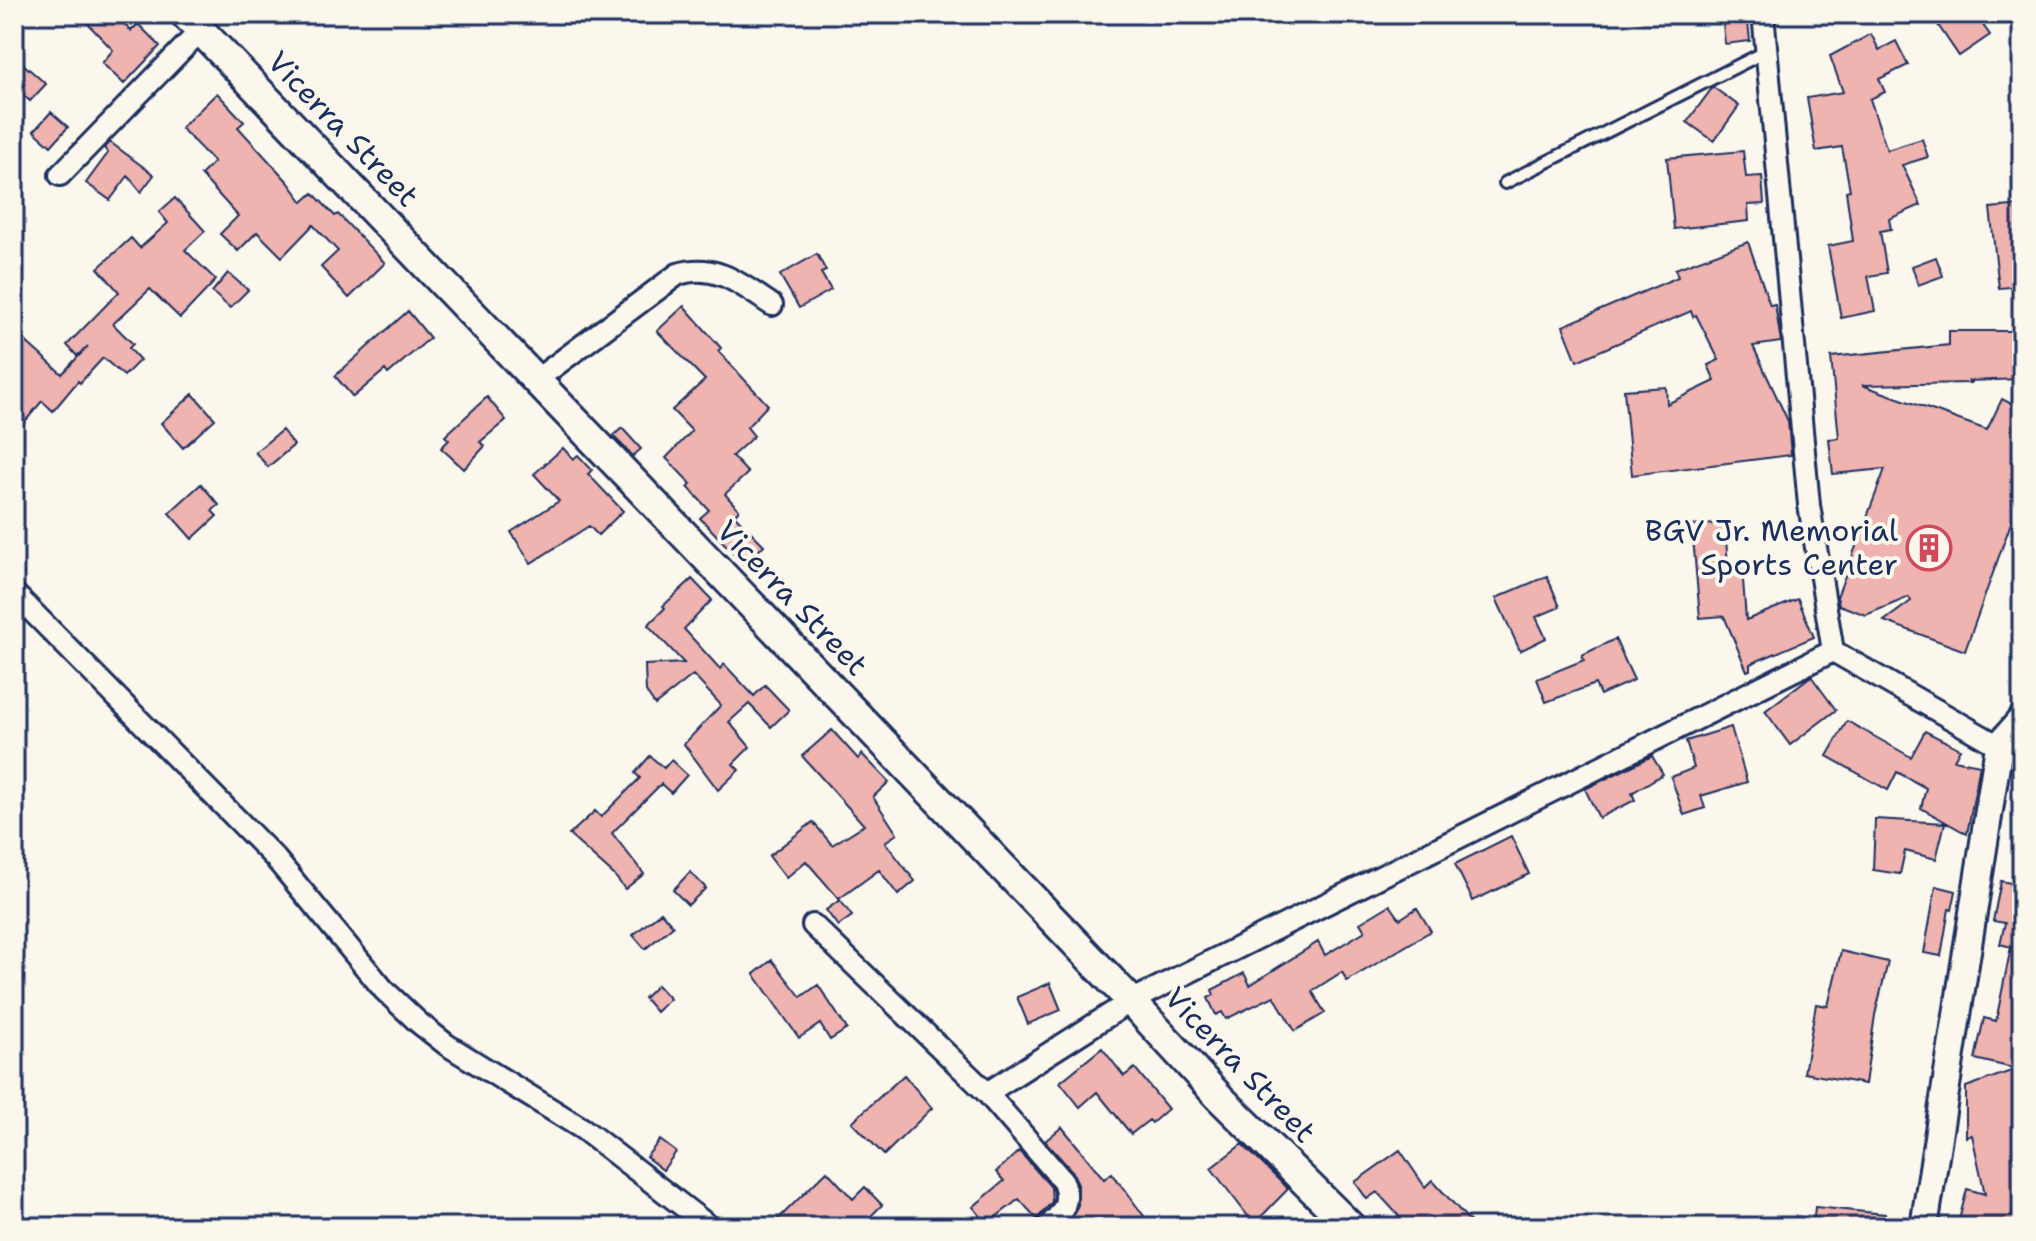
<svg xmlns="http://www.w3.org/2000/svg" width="2036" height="1241" viewBox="0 0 2036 1241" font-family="'Shantell Sans',sans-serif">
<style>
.building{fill:#efb3b0;stroke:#1b2f5e;stroke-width:2}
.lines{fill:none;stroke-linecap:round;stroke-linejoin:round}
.service-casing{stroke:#1b2f5e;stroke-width:16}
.minor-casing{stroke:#1b2f5e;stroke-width:26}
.tertiary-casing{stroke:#1b2f5e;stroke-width:32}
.secondary-casing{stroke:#1b2f5e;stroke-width:34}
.service{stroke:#fbf7ec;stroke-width:10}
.minor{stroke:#fbf7ec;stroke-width:20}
.tertiary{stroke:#fbf7ec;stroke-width:26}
.secondary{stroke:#fbf7ec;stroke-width:28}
.labels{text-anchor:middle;stroke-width:8;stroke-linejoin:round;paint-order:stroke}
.street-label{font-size:30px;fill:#1b2f5e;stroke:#fbf7ec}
.poi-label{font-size:30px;fill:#1b2f5e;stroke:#fbf7ec;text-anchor:end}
</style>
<rect width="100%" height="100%" fill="#fbf7ec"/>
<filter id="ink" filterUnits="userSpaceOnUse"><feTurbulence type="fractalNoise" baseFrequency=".0125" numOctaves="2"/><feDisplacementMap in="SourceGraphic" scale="16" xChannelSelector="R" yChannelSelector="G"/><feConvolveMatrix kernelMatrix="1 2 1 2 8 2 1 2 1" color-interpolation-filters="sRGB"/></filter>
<g filter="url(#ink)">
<!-- building -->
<path class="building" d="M98,14H115L131,31L138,24L160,46L124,84L102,63L113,50L88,24Z
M1722,14H1747L1750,41L1725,44Z
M1954,14H1975L1990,35L1959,56L1938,25Z
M1871,34L1879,50L1896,41L1908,65L1879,79L1885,92L1870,99L1887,150L1922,139L1928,157L1902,165L1921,205L1889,219L1891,229L1880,231L1887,273L1868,276L1875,311L1841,318L1828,246L1853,241L1846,191L1850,190L1842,147L1816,151L1807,98L1843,92L1830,56Z
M14,56L46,84L30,101L14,87Z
M1713,87L1739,106L1714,141L1687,122Z
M217,93L244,122L238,127L288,182L303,202L313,193L335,216L338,214L385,263L349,298L321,267L338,251L313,225L282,257L257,232L238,251L220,234L238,216L201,175L214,162L181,128Z
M51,112L68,127L51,146L34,131Z
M110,142L154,175L141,192L128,176L110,200L86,183L108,153L104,148Z
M1743,151L1746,177L1762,176L1764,204L1748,205L1749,221L1674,229L1667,158Z
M175,198L205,231L185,250L216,280L180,318L150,289L113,324L133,344L129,348L140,360L124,376L103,358L80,383L78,381L53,411L42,401L14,435V331L62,374L88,346L77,356L67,345L119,292L98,268L131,238L140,248L168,223L159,212Z
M2022,205V286L1999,288L1990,208Z
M1748,242L1770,305L1775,304L1781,342L1753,346L1788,421L1791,455L1632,475L1624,390L1666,387L1667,404L1715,381L1708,365L1719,360L1696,315L1693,317L1691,311L1577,361L1563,326L1678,277L1675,269Z
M817,254L826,271L821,273L831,290L799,308L780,275Z
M1936,257L1943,276L1918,285L1912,266Z
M228,273L248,290L230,308L212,292Z
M684,306L721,348L718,351L768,405L747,427L754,436L732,456L748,473L725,494L739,510L734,515L764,545L745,565L700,518L709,510L688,487L691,484L666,458L692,431L672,410L705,380L657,331Z
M408,311L430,338L388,374L385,370L353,397L335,376Z
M1949,331H2018L2020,379L1968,381L1972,383L1862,385L1987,430L2002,399L2022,409V523L2012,520L1965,651L1884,621L1911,601L1909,597L1866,615L1839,605L1837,597L1885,469L1833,474L1829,439L1839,438L1831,357L1949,345Z
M193,394L215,419L183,448L161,423Z
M487,397L506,420L480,442L485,446L464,469L441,448L449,440L445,436Z
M622,428L641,449L633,456L613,436Z
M282,430L294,445L268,467L255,452Z
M563,448L573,459L578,455L592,470L588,474L623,511L598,535L589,526L531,563L511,532L559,501L534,474Z
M201,484L219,505L212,511L217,516L192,539L169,513Z
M1725,523L1728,567L1742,566L1746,620L1798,599L1814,637L1750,664V670L1747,671L1724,616L1700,618L1692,526Z
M1547,576L1560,607L1536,617L1546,638L1520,651L1496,598Z
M692,579L712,600L684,629L720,669L724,664L754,696L765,685L789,710L771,727L749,704L729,722L750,747L733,764L739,770L718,790L684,744L721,705L693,675L655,705L646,692L645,665L684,663L648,625L665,608L663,606Z
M1615,639L1634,680L1600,695L1595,684L1546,702L1537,679L1584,660L1582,655Z
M1811,676L1836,710L1790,745L1765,711Z
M1847,721L1911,757L1925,731L1960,749L1954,760L1980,765L1967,834L1921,808L1926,788L1897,772L1888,790L1827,756Z
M1731,727L1747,782L1701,796L1705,808L1684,815L1671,777L1694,768L1686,741Z
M832,730L858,759L862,754L889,782L873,797L897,834L885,842L915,881L898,895L879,870L839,899L806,861L786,878L769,856L813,822L832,845L864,825L802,756Z
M650,756L664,768L671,760L687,775L671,793L661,784L612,833L644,874L625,889L614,875L569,835L595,811L601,817L640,778L635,773Z
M1652,756L1663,774L1632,793L1635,800L1599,818L1585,789Z
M1875,819L1945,823L1936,859L1905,851L1900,874L1873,870Z
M1511,836L1529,874L1473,901L1455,864Z
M690,872L706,888L688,905L673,890Z
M2001,881L2015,884V881L2022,882V1104L2017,1106L2022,1129V1227H1982L1959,1220L1967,1189L1985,1194L1972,1135L1966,1137V1087L2017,1069L1975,1059L1984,1018L1996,1021L2011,947L2000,944L2005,923L1993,921Z
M1936,886L1956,891L1952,910L1949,909L1941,956L1924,953Z
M840,900L852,916L838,926L826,910Z
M1390,905L1400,919L1417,908L1431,931L1347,981L1342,972L1312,991L1325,1013L1295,1031L1274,996L1226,1019L1222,1012L1216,1015L1208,998L1214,995L1212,990L1244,973L1250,985L1318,942L1325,955L1365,931L1360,923Z
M661,912L673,926L645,949L633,935Z
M1841,951L1888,962L1875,1015L1865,1084L1804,1073L1816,1004L1828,1006Z
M772,960L801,997L818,985L847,1029L830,1040L820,1024L799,1038L754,974Z
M1050,983L1061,1010L1028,1024L1017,997Z
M657,985L670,999L656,1012L644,998Z
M1102,1048L1124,1076L1135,1068L1168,1109L1152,1123L1149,1120L1131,1134L1097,1092L1080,1107L1060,1082Z
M904,1075L932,1108L884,1155L852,1122Z
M1062,1127L1104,1179L1112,1173L1152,1227H1066L1078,1205V1185L1073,1172L1045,1141Z
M660,1140L676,1152L663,1170L646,1157Z
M1242,1144L1288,1189L1254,1224L1211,1168Z
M1400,1150L1425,1187L1432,1180L1475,1227H1409L1377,1192L1367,1199L1355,1182Z
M1019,1151L1051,1187L1052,1202L1037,1219L1019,1199L987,1224L973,1207L1004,1181L996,1172Z
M827,1171L853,1199L865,1187L882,1205L860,1227H770Z
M1815,1207L1885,1214V1227H1813Z"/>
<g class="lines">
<!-- service casing -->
<g class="service-casing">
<path id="service" d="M1505,183L1767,51"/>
</g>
<!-- minor casing -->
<g class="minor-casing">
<path id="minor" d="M1763,14L1809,505L1833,651L1999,746
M60,175L201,30
M536,380L678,274C716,262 742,285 772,305
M14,593L275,858L384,990L419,1023L447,1045L583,1129L710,1227
M813,925L987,1093L1063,1181C1071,1202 1063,1213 1047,1227
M987,1093L1131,1001L1833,651"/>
</g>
<!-- tertiary casing -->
<g class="tertiary-casing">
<path id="tertiary" d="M1924,1227L1999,746L2022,719"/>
</g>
<!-- secondary casing -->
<g class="secondary-casing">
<path id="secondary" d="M185,14L1131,1001L1220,1098L1351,1227"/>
</g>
<!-- service -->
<use href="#service" class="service"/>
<!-- minor -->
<use href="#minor" class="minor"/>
<!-- tertiary -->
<use href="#tertiary" class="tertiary"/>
<!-- secondary -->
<use href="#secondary" class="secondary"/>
</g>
</g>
<!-- icons -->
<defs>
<g id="building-ring" transform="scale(2.3)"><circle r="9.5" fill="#fbf7ec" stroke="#d1495b" stroke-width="1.5"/><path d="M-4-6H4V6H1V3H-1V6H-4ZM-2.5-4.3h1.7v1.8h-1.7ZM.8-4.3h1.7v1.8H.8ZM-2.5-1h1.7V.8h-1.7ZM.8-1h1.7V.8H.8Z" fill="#d1495b"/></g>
</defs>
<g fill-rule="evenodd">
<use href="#building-ring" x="1929" y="548"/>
</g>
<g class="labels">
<!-- street labels -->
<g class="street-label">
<text transform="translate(343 129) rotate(46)" y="10">Vicerra Street</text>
<text transform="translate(792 598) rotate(46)" y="10">Vicerra Street</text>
<text transform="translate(1240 1065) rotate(46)" y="10">Vicerra Street</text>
</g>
<!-- poi labels -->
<g class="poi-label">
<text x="1898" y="541">BGV Jr. Memorial<tspan x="1898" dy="34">Sports Center</tspan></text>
</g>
</g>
<!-- margin -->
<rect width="2036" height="1241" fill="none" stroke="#fbf7ec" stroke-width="48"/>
<rect x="24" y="24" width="1988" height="1193" fill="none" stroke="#1b2f5e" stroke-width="3" filter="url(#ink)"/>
</svg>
